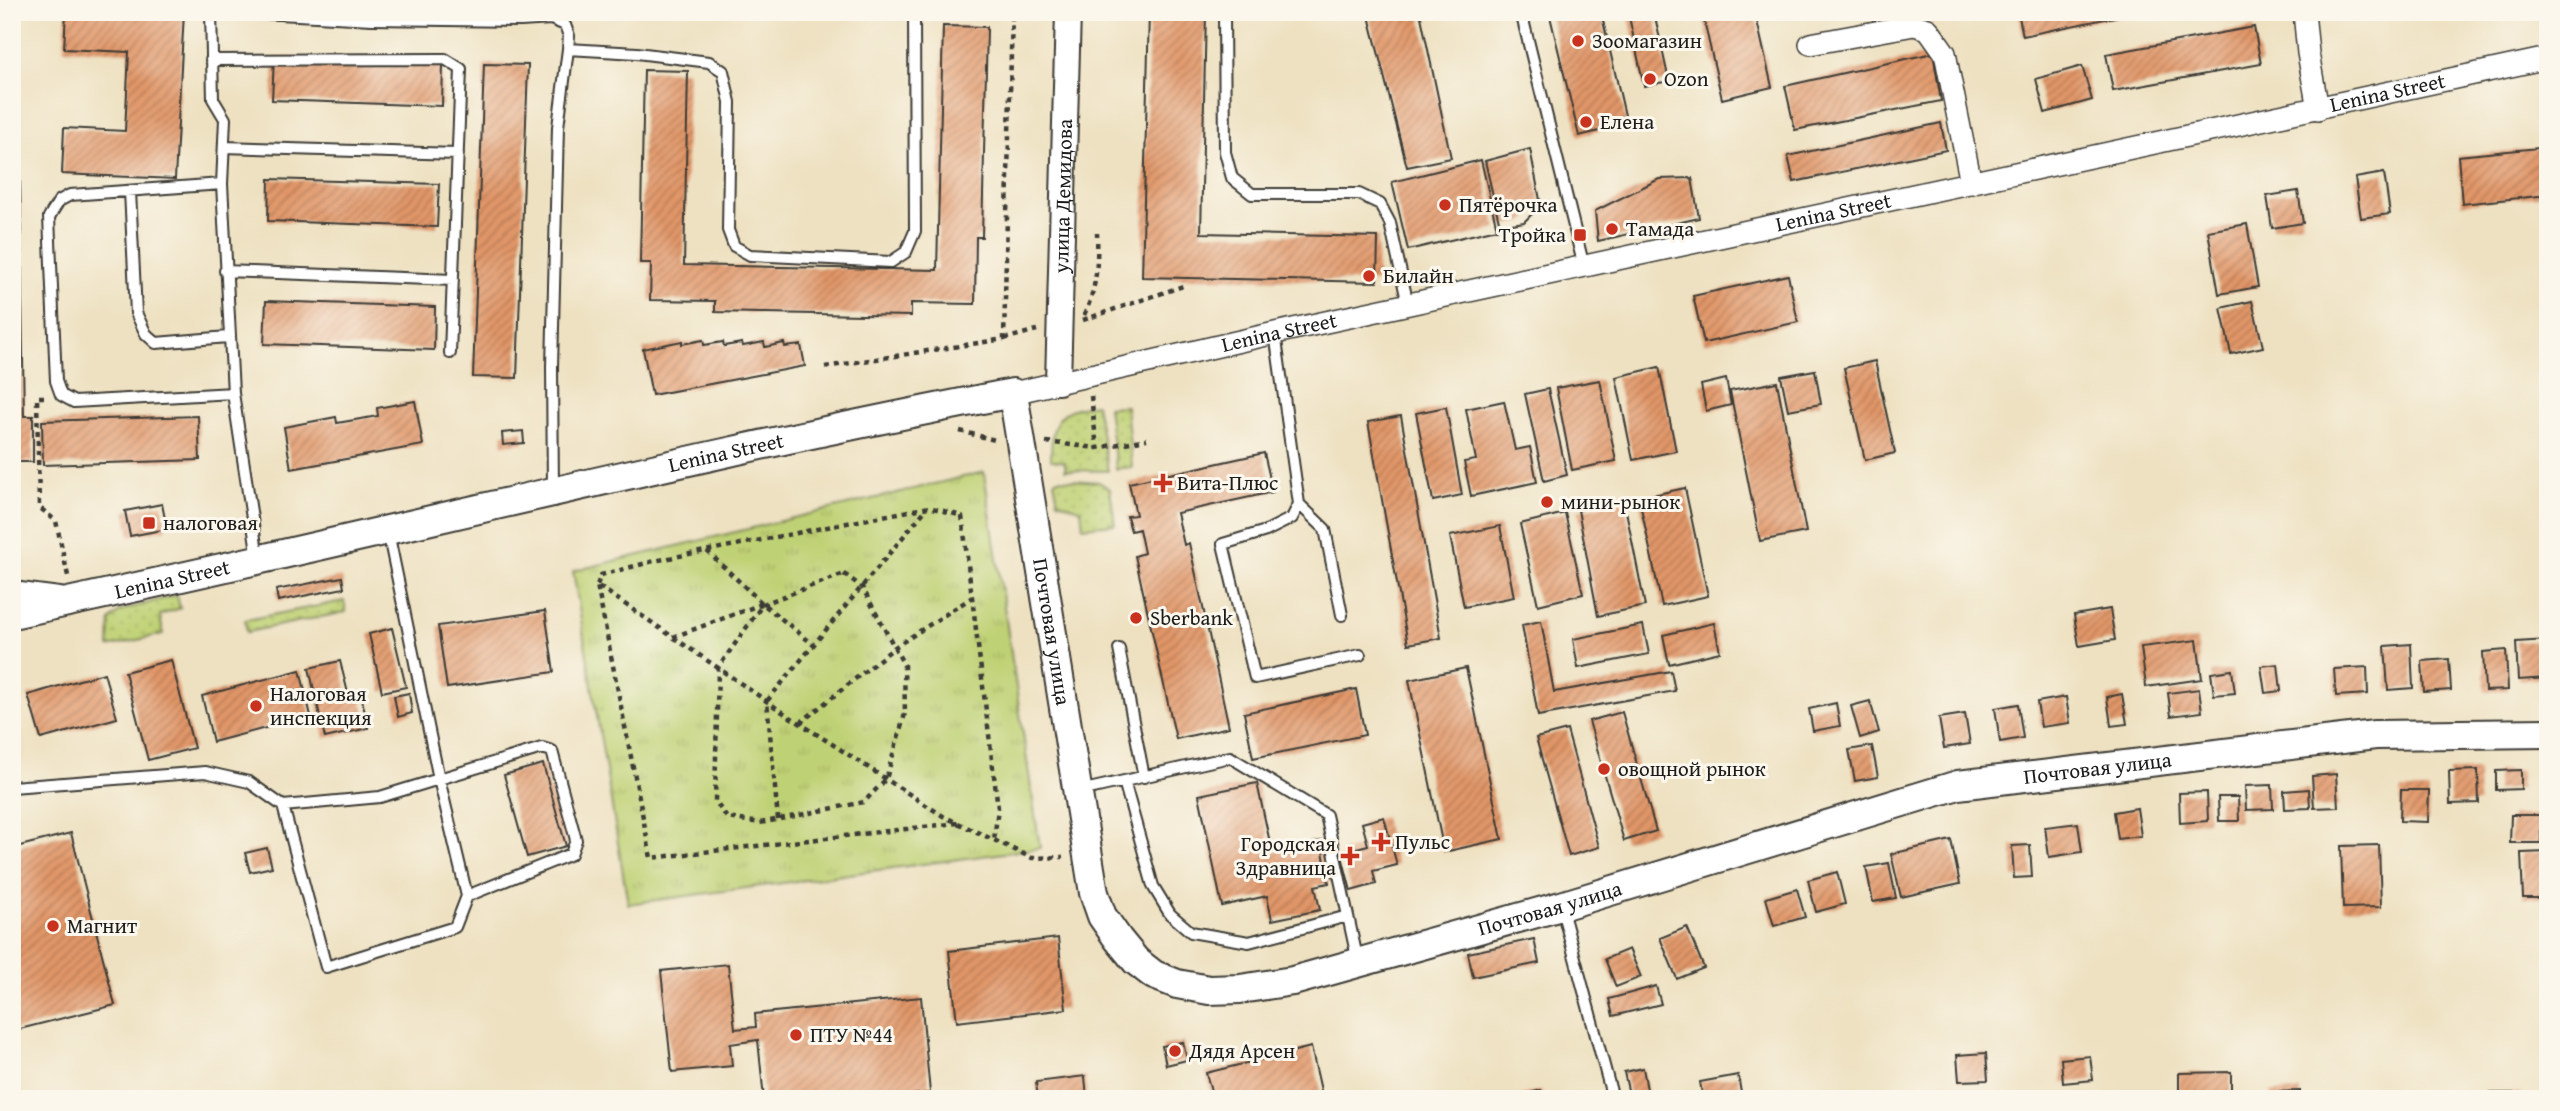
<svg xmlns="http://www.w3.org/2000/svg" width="2560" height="1111" viewBox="0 0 2560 1111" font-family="'Gentium Book Plus',serif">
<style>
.grass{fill:url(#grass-dots);stroke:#6e7648;stroke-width:2}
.park{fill:url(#park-tufts);stroke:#6e7648;stroke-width:2}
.building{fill:url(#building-hatch)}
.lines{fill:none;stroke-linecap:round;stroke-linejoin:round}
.service-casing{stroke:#3c3a35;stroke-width:14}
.minor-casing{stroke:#3c3a35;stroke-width:24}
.tertiary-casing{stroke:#3c3a35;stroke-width:28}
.secondary-casing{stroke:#3c3a35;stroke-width:32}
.path{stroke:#3c3a35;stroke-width:4.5;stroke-dasharray:5 5;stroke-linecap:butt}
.service{stroke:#fff;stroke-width:10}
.minor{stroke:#fff;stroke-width:21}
.tertiary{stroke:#fff;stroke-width:24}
.secondary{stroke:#fff;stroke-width:28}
.poi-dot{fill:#c8321e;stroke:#fbf7ec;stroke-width:2.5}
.labels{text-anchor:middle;stroke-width:6;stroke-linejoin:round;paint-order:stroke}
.poi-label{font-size:21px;fill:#1c1c1c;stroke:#fbf7ec;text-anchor:start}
.street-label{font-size:21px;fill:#1c1c1c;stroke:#fbf7ec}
</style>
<defs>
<pattern id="grass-dots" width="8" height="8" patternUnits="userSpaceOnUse" patternTransform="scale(1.75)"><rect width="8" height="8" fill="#bfd174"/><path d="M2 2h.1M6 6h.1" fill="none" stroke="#a4b364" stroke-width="1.8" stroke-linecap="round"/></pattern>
<pattern id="park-tufts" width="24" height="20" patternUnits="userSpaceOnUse" patternTransform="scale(1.75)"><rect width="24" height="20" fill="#bfd174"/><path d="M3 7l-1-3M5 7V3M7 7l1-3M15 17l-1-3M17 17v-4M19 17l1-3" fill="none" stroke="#a4b364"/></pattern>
<pattern id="building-hatch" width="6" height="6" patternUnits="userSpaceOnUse" patternTransform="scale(1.75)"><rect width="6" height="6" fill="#e19668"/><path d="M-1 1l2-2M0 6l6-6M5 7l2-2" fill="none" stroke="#b67a55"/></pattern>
</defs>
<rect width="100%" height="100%" fill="#fbf7ec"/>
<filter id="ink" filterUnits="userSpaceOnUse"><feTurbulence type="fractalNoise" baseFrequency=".0143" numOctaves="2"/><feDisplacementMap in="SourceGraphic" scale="14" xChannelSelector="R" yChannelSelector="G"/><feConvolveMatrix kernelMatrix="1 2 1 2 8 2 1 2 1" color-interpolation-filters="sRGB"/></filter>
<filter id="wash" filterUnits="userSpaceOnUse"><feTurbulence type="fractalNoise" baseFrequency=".00686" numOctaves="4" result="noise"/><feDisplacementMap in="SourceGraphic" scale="28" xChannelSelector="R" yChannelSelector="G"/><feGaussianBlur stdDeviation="1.57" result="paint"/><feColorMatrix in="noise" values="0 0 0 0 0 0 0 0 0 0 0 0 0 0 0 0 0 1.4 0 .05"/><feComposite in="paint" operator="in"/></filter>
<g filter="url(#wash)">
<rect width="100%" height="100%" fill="#eee1c1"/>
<!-- grass -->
<path class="grass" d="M1096,404L1108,471L1065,470V462L1051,460C1051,420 1057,409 1096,404Z
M1126,406L1132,467L1116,469L1108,407Z
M1058,479L1099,482L1110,489L1115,524L1083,527L1081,510L1058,501L1054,481Z
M177,595L180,608L160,615L163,634L109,647L110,621L120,611Z
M344,601L346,612L247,632L245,620Z"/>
<!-- park -->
<path class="park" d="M984,472L1040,848L628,904L573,571Z"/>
<g id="blocks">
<!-- building -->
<path class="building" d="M66,12H184L175,179L62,174L64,128L125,131L129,52L64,49Z
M1149,12H1206L1201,233L1378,237L1377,282L1142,277Z
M1368,12H1420L1451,158L1407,167Z
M1549,12H1601L1627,124L1579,136Z
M1628,12H1654L1669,81L1644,86Z
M1702,12H1755L1772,87L1722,99Z
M2018,12H2134V13L2023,36Z
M2539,12H2548V44H2542Z
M943,26L987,27L982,237H976L975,304L911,303V316L715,312V301L650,300L651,263H640L644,70L688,71L684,265L937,270Z
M2254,27L2261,64L2113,91L2106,54Z
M1933,53L1941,101L1795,130L1785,86Z
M274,58L443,63L442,106L272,100Z
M484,64L528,65L517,378L473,377Z
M2082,66L2092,100L2045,113L2036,79Z
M1941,123L1946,150L1794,182L1788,156Z
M2548,147V195L2462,204L2458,156Z
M1530,149L1541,205L1524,222L1500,226L1485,161Z
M1481,160L1497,229L1408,250L1392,182Z
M2384,173L2390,214L2361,218L2355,178Z
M1692,178L1699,218L1598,241L1595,211L1659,179Z
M269,179L439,184L437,227L268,221Z
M12,182H20L24,416H33V462H12Z
M2298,191L2303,223L2272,228L2267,196Z
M2247,224L2258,287L2219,294L2208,231Z
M1788,275L1798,322L1704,343L1693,296Z
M266,301L435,307L434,350L264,344Z
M2252,301L2263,347L2231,354L2221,308Z
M703,340L704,345L723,342L724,346L742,343L743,346L764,342L765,347L784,343L785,347L801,345L805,366L652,395L643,349L682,341V344Z
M1875,361L1895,453L1865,460L1844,368Z
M1659,367L1676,451L1633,460L1616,377Z
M1815,370L1821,404L1788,410L1781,376Z
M1726,379L1731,405L1706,411L1701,385Z
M1600,380L1616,461L1572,470L1556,388Z
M1777,382L1806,532L1760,541L1730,391Z
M1548,389L1567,475L1544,481L1525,394Z
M415,401L423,445L291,469L284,427L336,417L337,423L378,416L377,408Z
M1504,401L1515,450L1530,447L1537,482L1471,496L1464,462L1476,460L1466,409Z
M1446,407L1462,495L1433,501L1416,413Z
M198,416L200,460L43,465L42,421Z
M1401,416L1441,638L1408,644L1368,422Z
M523,431L524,443L503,445L502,433Z
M1264,453L1273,492L1177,513L1184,545L1189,543L1229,727L1176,739L1135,556L1144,553L1139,529L1131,531L1127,516L1136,515L1129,483Z
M1685,488L1708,596L1662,606L1639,498Z
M1624,501L1645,606L1598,616L1578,510Z
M162,504L167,529L130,536L125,511Z
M1565,513L1583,594L1538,605L1520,524Z
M1500,526L1514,597L1464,607L1450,536Z
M342,577L344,588L278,601L276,590Z
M2110,609L2115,640L2079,646L2074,615Z
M545,611L554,672L447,688L438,626Z
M1541,621L1554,692L1671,671L1675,691L1538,716L1522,625Z
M1714,623L1720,652L1669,664L1663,635Z
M1643,625L1649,654L1578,668L1573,639Z
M392,628L406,687L382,692L369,634Z
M2197,640L2202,679L2146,687L2141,647Z
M2548,640V678L2518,680L2516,642Z
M2411,644L2413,688L2388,690L2385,646Z
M2506,650L2508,690L2485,691L2483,652Z
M2449,659L2451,690L2424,692L2422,661Z
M171,660L194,748L148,760L125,672Z
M340,661L350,701L362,699L368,728L325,738L309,668Z
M2278,664L2281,691L2265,693L2261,666Z
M2367,667L2368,694L2336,696L2334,669Z
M1466,668L1502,839L1444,852L1409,680Z
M300,670L311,716L213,742L202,696Z
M2232,670L2235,693L2214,695L2211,673Z
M104,673L117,718L41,739L28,695Z
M1356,689L1365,735L1253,758L1244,713Z
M2199,689L2202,712L2171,716L2168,693Z
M409,693L412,713L398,717L394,696Z
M2122,694L2127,724L2111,726L2107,697Z
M2066,697L2070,723L2041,727L2037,702Z
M1870,701L1879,732L1860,738L1851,706Z
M1836,703L1840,726L1813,731L1809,709Z
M2018,704L2023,738L2000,742L1995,708Z
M1622,712L1656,831L1624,841L1589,721Z
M1965,714L1970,744L1944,748L1939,718Z
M1567,730L1599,847L1569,856L1536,738Z
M1872,746L1878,777L1855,781L1849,750Z
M543,764L566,846L527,857L504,775Z
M2478,770L2479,803L2450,804L2449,771Z
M2521,770V789L2496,790V771Z
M2336,774L2338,807L2314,808L2312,776Z
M1257,783L1272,852L1321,841L1329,883L1315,886L1320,910L1272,920L1267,896L1222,906L1199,795Z
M2272,785L2273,809L2246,810L2245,786Z
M2309,789L2310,808L2285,809L2284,791Z
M2401,790H2429L2428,822L2400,821Z
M2207,792L2208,821L2180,823L2179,793Z
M2218,797H2238L2239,821H2219Z
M2137,808L2141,836L2118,839L2114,812Z
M2511,815H2541V843H2510Z
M1384,817L1397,865L1373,871L1376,884L1351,891L1341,852L1368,845L1362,823Z
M2078,823L2082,852L2049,857L2045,827Z
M71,833L115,1005L12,1031V848Z
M1951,840L1960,884L1901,897L1891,854Z
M2030,845L2032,877L2014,878L2012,846Z
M2379,845L2381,907L2343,908L2341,846Z
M267,848L272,867L250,872L245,853Z
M2548,852V898H2523L2521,853Z
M1889,863L1896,898L1873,902L1866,867Z
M1837,872L1845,904L1816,912L1808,880Z
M1797,889L1805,917L1774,926L1766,898Z
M1687,927L1704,968L1677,979L1660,938Z
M1058,938L1066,1009L957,1022L949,951Z
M1534,939L1539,963L1473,977L1468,953Z
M1629,949L1641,977L1616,987L1605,959Z
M728,964L735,1029L756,1027L755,1014L921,997L930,1093L871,1099H764L758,1040L730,1044L732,1066L672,1072L661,971Z
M1656,986L1661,1004L1613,1016L1609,999Z
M1183,1042L1187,1060L1166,1065L1162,1046Z
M1311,1047L1323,1099H1213L1206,1073Z
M1986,1053L1988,1080L1959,1081L1957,1055Z
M2090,1056L2093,1080L2063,1083L2061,1059Z
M1643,1068L1648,1095L1630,1099L1624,1072Z
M2231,1072V1099H2179V1073Z
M1738,1075L1742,1099H1703L1700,1082Z
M1085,1076L1087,1099H1038L1036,1082Z
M1541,1090L1544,1099H1511V1098Z
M2300,1091V1099H2271V1092Z
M2489,1093H2521V1099H2489Z"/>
</g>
</g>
<g filter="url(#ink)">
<use href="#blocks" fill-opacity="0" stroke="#3c3a35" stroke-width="2"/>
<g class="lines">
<!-- service casing -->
<g class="service-casing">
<path id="service" d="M211,12L213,99L225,119L222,184L233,393L258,558
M243,12L372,19L521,21L551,19L565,25L569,36L568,49
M1224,12L1225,152L1232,178L1252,194H1359L1380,204L1390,223L1408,305
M1521,12L1584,267
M12,16L13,12
M211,60L445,59L461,69L450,353
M224,147L458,154
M222,184L70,195L59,201L49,217L56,381L61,395L74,402L233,393
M130,191L136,313L146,334L156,343L228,337
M225,271L453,280
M1275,333L1299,504L1292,518L1266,531L1223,544L1255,678L1360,655
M553,489L552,367L558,127L568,49L637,53L709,62L723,71L730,102L728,230L734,246L750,255L891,262L906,252L915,231L914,12
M1299,504L1325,529L1342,615
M388,532L439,779L542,748L552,751L576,840L571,854L467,896L439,779L380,797L283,806L326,967L455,927L467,896
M1119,649L1144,777
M1124,781L1153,886L1170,914L1191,932L1249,942L1348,916
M12,787L205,772L249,782L283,806
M1080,791L1230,757L1326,815L1358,962
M1561,906L1613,1099"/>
</g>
<!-- minor casing -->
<g class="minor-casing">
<g id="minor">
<path d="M2304,12L2308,53L2318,109"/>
<path d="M1810,44L1914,25L1928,29L1945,53L1971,183"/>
<path id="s1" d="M1013,393L1275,333L2548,58"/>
</g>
</g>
<!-- tertiary casing -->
<g class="tertiary-casing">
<g id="tertiary">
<path id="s2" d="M1058,382L1068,12"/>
<path d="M12,594L59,600"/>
</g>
</g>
<!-- secondary casing -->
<g class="secondary-casing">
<g id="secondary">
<path id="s3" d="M12,614C347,544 677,457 1013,393L1094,893L1102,916L1118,939L1136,961L1154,975L1177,984L1209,990L1240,989L1293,981L1561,906L1958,785L2375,735L2548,733"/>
</g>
</g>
<!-- path -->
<path class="path" d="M1084,315C1097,289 1098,262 1097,233
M1083,320L1186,285
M1004,339L1037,330
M825,367L1004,339L1012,12
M1091,396L1097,448
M44,397H37L39,507L56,521L68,576
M960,431L995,440
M1046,442L1097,448L1147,439
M707,551L763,604L814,645
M844,574L862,587L904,665L905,714L886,779L864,802L760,823L727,818L715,801L718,668L763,604Z
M597,585L601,575L654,561L929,507L962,516L998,808L994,840
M673,637L762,604
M800,723L895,647L971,598
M778,820L767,701L927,508
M958,823L651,858L597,585L781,711L943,816L1032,858L1063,857"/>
<!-- service -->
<use href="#service" class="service"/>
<!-- minor -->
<use href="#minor" class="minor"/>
<!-- tertiary -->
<use href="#tertiary" class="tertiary"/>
<!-- secondary -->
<use href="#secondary" class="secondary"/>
</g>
</g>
<!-- markers -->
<g class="poi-dot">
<circle cx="1578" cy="41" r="7"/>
<circle cx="1650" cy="79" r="7"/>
<circle cx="1586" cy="122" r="7"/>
<circle cx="1445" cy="205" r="7"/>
<circle cx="1612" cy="229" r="7"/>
<rect x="1573" y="228" width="14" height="14" rx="3.5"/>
<circle cx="1369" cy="276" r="7"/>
<path d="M1159.5 472.5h7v7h7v7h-7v7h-7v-7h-7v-7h7z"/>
<circle cx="1547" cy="502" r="7"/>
<rect x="142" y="516" width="14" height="14" rx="3.5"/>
<circle cx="1136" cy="618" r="7"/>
<circle cx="256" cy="706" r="7"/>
<circle cx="1604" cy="769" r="7"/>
<path d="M1377.5 831.5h7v7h7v7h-7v7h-7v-7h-7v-7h7z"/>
<path d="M1346.5 845.5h7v7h7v7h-7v7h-7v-7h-7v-7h7z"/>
<circle cx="53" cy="926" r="7"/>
<circle cx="796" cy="1035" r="7"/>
<circle cx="1175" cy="1051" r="7"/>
</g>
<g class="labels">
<!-- poi labels -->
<g class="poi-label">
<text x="1592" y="48">Зоомагазин</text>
<text x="1664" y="86">Ozon</text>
<text x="1600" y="129">Елена</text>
<text x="1459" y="212">Пятёрочка</text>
<text x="1626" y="236">Тамада</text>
<text x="1566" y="242" text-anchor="end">Тройка</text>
<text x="1383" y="283">Билайн</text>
<text x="1177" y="490">Вита-Плюс</text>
<text x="1561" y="509">мини-рынок</text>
<text x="163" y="530">налоговая</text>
<text x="1150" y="625">Sberbank</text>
<text x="270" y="701">Налоговая<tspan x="270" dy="24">инспекция</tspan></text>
<text x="1618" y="776">овощной рынок</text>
<text x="1395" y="849">Пульс</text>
<text x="1336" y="851" text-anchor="end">Городская<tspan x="1336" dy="24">Здравница</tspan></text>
<text x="67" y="933">Магнит</text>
<text x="810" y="1042">ПТУ №44</text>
<text x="1189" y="1058">Дядя Арсен</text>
</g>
<!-- street labels -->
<g class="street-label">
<text dy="7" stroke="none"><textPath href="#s1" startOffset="1407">Lenina Street</textPath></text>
<text dy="7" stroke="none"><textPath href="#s2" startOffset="186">улица Демидова</textPath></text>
<text dy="7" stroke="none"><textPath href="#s1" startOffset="840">Lenina Street</textPath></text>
<text dy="7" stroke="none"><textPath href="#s1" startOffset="273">Lenina Street</textPath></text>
<text dy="7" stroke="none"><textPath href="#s3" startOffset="732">Lenina Street</textPath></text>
<text dy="7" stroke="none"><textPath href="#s3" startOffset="164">Lenina Street</textPath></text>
<text dy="7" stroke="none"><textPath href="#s3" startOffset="1267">Почтовая улица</textPath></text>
<text dy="7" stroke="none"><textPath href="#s3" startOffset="2611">Почтовая улица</textPath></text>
<text dy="7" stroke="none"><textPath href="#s3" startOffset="2044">Почтовая улица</textPath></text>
</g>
</g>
<!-- margin -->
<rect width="2560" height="1111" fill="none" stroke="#fbf7ec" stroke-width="42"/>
</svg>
